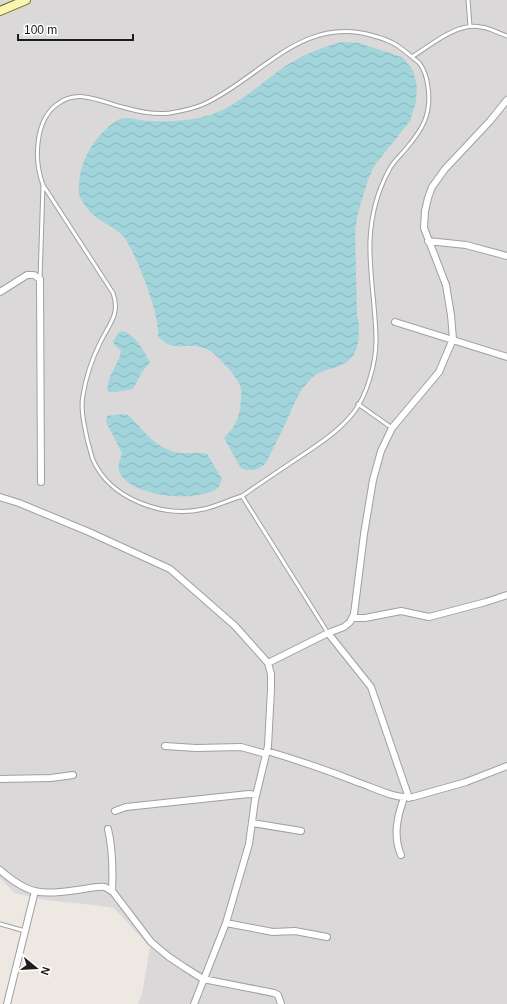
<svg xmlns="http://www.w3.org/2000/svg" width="507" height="1004" viewBox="0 0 507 1004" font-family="Arial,sans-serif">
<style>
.residential{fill:#dad8d9}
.water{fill:url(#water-waves)}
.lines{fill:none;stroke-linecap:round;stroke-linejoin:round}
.lane-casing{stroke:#a0a0a0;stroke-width:5}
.street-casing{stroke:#a0a0a0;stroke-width:8}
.secondary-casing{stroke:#6f7005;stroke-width:10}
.lane{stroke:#fff;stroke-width:3}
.street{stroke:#fff;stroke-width:6}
.secondary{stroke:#f9f5b4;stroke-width:8}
</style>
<defs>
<pattern id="water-waves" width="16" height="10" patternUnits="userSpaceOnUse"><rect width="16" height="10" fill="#a1d4db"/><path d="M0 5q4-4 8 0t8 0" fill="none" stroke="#8ab5bb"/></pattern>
</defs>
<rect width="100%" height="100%" fill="#ede8e1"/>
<!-- residential -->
<path class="residential" d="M0,0H507V1004H138L142,994L150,947L114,908L94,905L45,900L15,893L0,878Z"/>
<!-- water -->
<path class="water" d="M342,42L359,43L402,57L413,70L417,87L416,102L410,121L374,166L368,180L358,213L355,230L357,315C361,330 360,355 345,363C332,371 320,368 308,382C298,392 293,407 287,420C280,435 273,449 265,464C257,470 251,472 241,468L224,438C236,426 240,417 241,400C241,396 242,391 241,388C238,379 231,371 225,365C219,358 213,351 204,348C186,341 173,354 158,336C160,314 137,256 124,237C116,227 96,221 86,207C84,204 80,198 79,194C78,192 79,188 79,185C80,160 96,133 118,120C126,115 139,121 148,121C169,122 193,121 213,114C240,104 261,83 284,67C301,56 321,47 342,42Z
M122,331C136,335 143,350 150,362L142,372L133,389L116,392H108C105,377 120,364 121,350L115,346L113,341L118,334Z
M123,414L128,415C145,431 154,448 179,453C189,454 198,452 207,454L222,479L218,488C198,503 130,498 119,471C117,466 121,458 122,453L106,422L107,416Z"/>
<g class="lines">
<!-- lane casing -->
<g class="lane-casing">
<path id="lane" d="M468,0L470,26
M412,57C431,45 457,22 481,27C490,28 498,33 507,36
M40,279L43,185
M358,404L392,428
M242,496C262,482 283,468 304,454C322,442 340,430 354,412C367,395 376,363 376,341C376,308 369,275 370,241C371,216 377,192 389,170C393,162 400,156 405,150C422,130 432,115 428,87C427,79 425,71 420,64C418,61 415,60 412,57C398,45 392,41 374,36C302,14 261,78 204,104C193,109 182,111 170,113C155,115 140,112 126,108C103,103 80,88 59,103C34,119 34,161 43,185L113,293C121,315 108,325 100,343C92,359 86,377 83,395C80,410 85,428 88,443C90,448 91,455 93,460C111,500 164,518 204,509C217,506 229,500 242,496L328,633
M0,924L25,931"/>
</g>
<!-- street casing -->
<g class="street-casing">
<path id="street" d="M428,241L466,245L507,256
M0,292L27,275H34L40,279L41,482
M395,322L507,357
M0,497L19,503L89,532L170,569L235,626L268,663L271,674V689L268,746L255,800L249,844L226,923L194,1004
M352,618H365L401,611L429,617L486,602L507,595
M328,633L371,687L409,798
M268,663L328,633L344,627L350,622L354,614L364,534L373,480L381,451L392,428L439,372L453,339L451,315L446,285L424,228L425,211L428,198L432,187L445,169L490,121L507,100
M165,746L196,748L241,747L266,754
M267,751C297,760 327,770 357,782C375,788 394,799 413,797L466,782L507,766
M0,779L51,778L73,775
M115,811L126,807L249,794L256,795
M252,823L301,831
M108,829C113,850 113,870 112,891
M401,855C393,836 397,817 404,798
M0,870C29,895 40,895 77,890C86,889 96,886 105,887L113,892L151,942L169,957L184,967L203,979L274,993L278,995L281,1004
M226,923L273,932L295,931L327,937
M7,1004L35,891"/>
</g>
<!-- secondary casing -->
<g class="secondary-casing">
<path id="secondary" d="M0,11L26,0"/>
</g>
<!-- lane -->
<use href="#lane" class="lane"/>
<!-- street -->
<use href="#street" class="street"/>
<!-- secondary -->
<use href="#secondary" class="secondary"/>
</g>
<!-- north arrow -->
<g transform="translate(36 968) rotate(108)" stroke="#ffffff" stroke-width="3" paint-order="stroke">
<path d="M0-3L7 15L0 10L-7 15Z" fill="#1c1c1c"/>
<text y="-6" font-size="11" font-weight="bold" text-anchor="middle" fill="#1c1c1c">N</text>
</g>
<!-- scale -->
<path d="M18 34v6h115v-6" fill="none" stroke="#1c1c1c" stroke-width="2"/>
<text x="24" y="34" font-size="12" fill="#1c1c1c" stroke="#ffffff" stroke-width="3" paint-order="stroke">100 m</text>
</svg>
